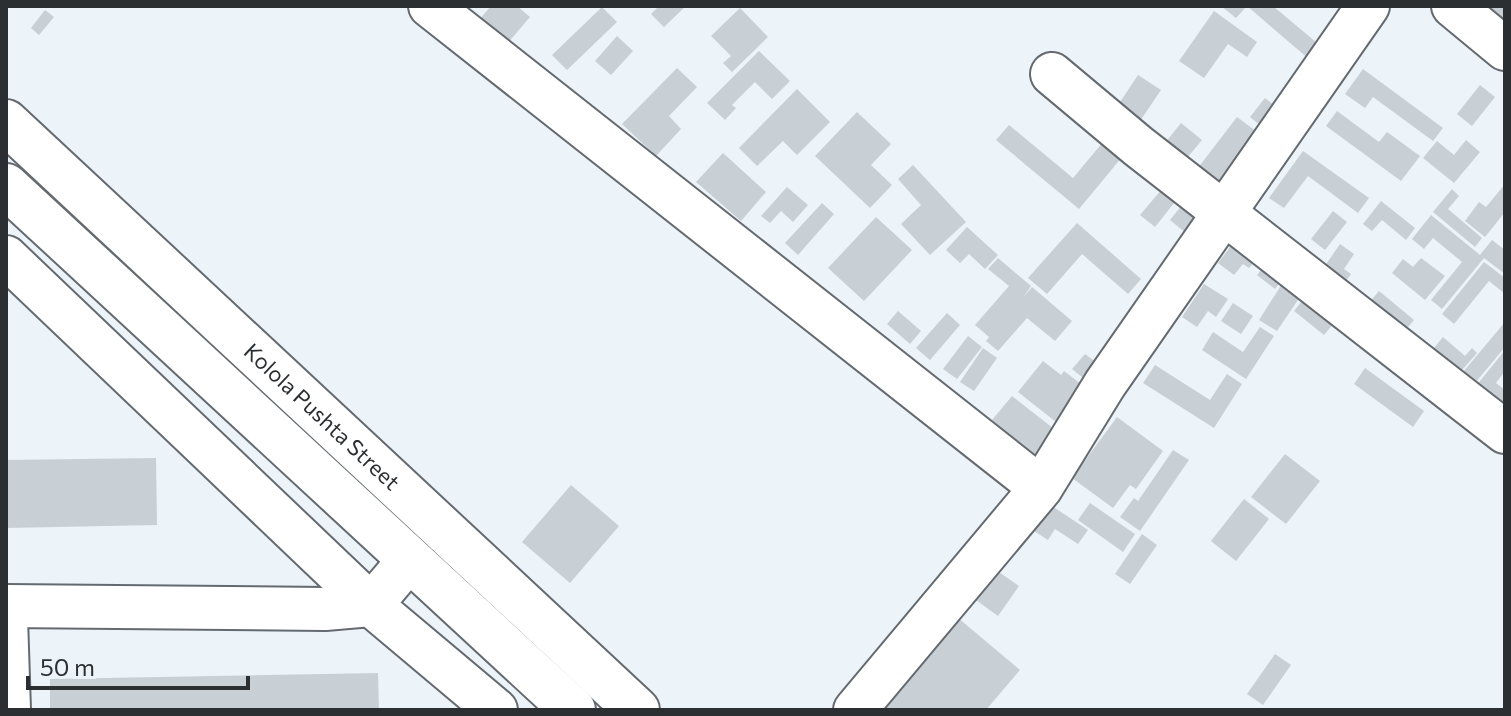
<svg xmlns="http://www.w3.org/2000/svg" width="1511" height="716" viewBox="0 0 1511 716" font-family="Commissioner,sans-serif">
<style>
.building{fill:#c9d0d5}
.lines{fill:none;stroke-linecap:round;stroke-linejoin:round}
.minor-casing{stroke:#646a6f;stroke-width:46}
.major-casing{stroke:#646a6f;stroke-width:48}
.minor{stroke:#fff;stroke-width:42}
.major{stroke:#fff;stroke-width:44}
.labels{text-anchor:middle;stroke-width:6;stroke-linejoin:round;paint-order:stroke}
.street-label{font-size:22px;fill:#2c2f31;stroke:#ecf3f9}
</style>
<rect width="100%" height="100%" fill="#ecf3f9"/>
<!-- building -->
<path class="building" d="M491,6H517L530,17L506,45L478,21Z
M659,6H686L664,27L651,14Z
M1221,6H1273L1329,53L1317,66L1247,6L1236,18Z
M1485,6H1505V15L1496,28Z
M602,7L617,22L567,70L552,55Z
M740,8L768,37L732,72L723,63L731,56L711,36Z
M45,10L54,17L39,35L31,28Z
M1214,11L1257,42L1247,57L1228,44L1204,78L1179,61Z
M617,36L633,51L611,75L595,61Z
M759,51L790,81L772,99L755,82L732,105L736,108L725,120L707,103Z
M677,68L697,87L669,116L681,129L656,156L622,124Z
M1363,69L1443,128L1433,141L1373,97L1365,108L1345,94Z
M1138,75L1161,90L1136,127L1114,111Z
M1480,85L1495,97L1472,126L1457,114Z
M797,89L830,122L797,155L783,141L757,166L739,148Z
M1265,98L1274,105L1272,135L1250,117Z
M1337,111L1379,142L1387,132L1420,156L1401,181L1326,126Z
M857,112L891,144L871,165L892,185L870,208L815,156Z
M1237,117L1268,140L1224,201L1191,177Z
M1181,123L1202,140L1177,170L1157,153Z
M1009,125L1073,178L1108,136L1127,151L1079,209L996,140Z
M1466,140L1480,152L1454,183L1423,158L1437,141L1454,155Z
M1303,151L1369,198L1358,213L1308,176L1284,208L1269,198Z
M723,153L766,192L741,221L696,182Z
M913,165L966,222L930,255L901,224L921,205L898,179Z
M1168,182L1182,193L1155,227L1140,215Z
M1505,184V212L1485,237L1465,221L1479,202L1486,207Z
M787,187L808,205L793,222L781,211L770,223L761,216Z
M1452,189L1459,196L1448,209L1482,238L1475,247L1433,212Z
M1186,200L1209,219L1192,238L1170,220Z
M1381,201L1415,228L1406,240L1382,220L1372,231L1363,224Z
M822,203L834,214L798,255L785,243Z
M1333,211L1347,222L1325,250L1311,239Z
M1431,215L1480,255L1492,240L1505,250V274L1484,258L1442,309L1431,300L1462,262L1433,238L1424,249L1412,239Z
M876,217L912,250L864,301L828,268Z
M1077,223L1141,279L1128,294L1082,254L1047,294L1028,278Z
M967,227L998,255L985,269L969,254L960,263L946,250Z
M1237,238L1260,256L1249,268L1243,264L1234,275L1218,263Z
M1340,244L1354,254L1344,269L1351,274L1343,285L1322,270Z
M998,258L1031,286L1023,298L1032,287L1072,321L1055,341L1027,318L998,351L986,341L989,337L975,325L1009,286L988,269Z
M1421,258L1445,276L1425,300L1392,273L1403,259L1413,267Z
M1268,261L1286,275L1275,289L1257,275Z
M1484,262L1505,278V294L1489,281L1454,324L1442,314Z
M1287,276L1306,288L1277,331L1259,320Z
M1204,284L1228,299L1216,317L1208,311L1197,327L1182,317Z
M1379,291L1414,320L1403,333L1368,304Z
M1309,292L1339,317L1324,335L1294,311Z
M1233,303L1253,316L1241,334L1221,321Z
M898,311L921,331L910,344L887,324Z
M947,313L960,325L930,360L916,348Z
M1505,322V347L1470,389L1458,378Z
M1260,327L1274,336L1246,379L1202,350L1213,332L1243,352Z
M968,336L982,347L957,379L943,369Z
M1443,337L1465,356L1472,348L1477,353L1456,377L1429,354Z
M983,348L997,358L974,391L960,382Z
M1505,350V371L1496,383L1505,390L1503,407L1476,386Z
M1085,354L1101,366L1088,382L1072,369Z
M1043,361L1061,375L1064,371L1089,390L1061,426L1018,392Z
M1155,365L1210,400L1227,374L1242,384L1214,428L1143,383Z
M1365,368L1424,411L1413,427L1354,384Z
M1012,396L1058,432L1038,457L992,420Z
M1117,417L1163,451L1136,489L1130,485L1113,508L1072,478Z
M1173,450L1189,460L1140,531L1120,517L1134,498L1138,501Z
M1285,454L1320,481L1286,524L1251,497Z
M156,458L157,525L6,528V460Z
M571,485L619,526L570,583L522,542Z
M1244,499L1269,519L1236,561L1211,541Z
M1090,503L1135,534L1123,552L1078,520Z
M1052,506L1088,530L1078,544L1055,529L1048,540L1034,531Z
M1142,534L1157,545L1130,584L1115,574Z
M993,568L1019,586L998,616L973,598Z
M957,617L1020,670L986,710H877Z
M1275,654L1291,665L1263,705L1247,694Z
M378,673L379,710H50V679Z"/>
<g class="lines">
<!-- minor casing -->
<g class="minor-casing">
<path id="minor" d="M430,6L1041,488
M1453,6L1505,49
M1052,74L1138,146L1505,432
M6,257L371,605L496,710
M6,606L325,609L371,605L410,559
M6,618L9,710
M855,710L1041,488L1105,384L1368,6"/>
</g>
<!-- major casing -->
<g class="major-casing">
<g id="major">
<path id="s1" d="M6,122L637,710"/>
<path d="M6,186L573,710"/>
</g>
</g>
<!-- minor -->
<use href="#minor" class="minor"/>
<!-- major -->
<use href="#major" class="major"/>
</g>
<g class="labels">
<!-- street labels -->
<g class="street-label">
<text dy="8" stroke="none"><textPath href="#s1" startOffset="432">Kolola Pushta Street</textPath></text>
</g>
</g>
<!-- border -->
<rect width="1511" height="716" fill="none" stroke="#2c2f31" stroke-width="16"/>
<!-- scale -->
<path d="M28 676v12h220v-12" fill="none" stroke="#2c2f31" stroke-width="4"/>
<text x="40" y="676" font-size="24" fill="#2c2f31" stroke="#ecf3f9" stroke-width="6" paint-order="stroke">50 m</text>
</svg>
